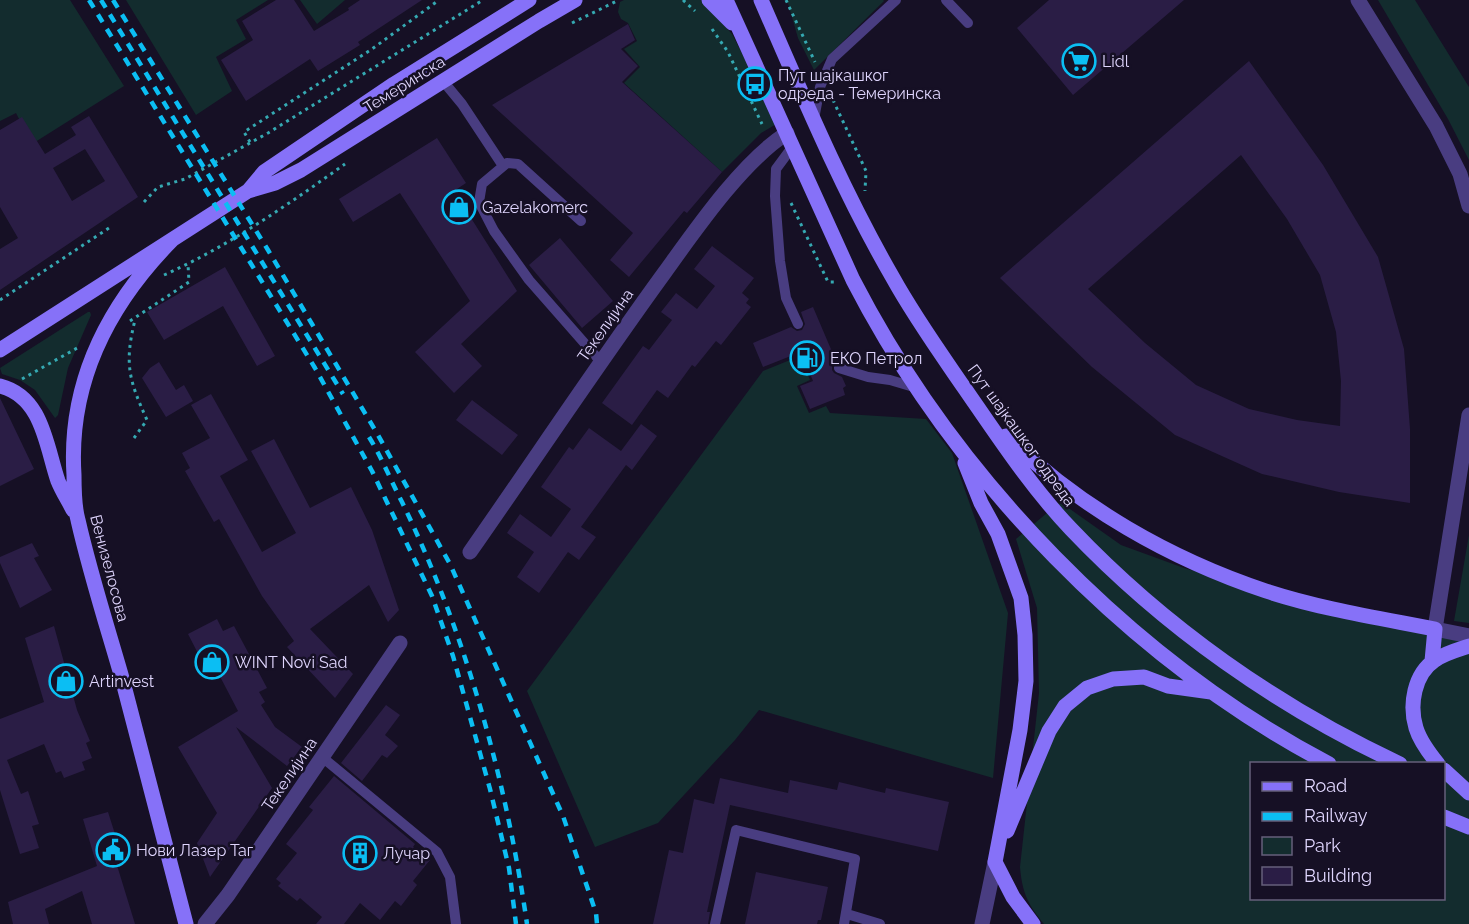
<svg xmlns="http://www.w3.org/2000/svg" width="1469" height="924" viewBox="0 0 1469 924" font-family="Raleway,sans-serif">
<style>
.green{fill:#132c2e;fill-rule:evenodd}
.building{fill:#2a1d45;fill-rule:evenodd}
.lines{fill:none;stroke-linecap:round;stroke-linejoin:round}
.path{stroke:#35a9b2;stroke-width:3;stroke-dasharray:3 4.5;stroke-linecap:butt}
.service{stroke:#493d81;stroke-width:10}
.minor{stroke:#493d81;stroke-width:15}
.tertiary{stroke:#493d81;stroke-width:15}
.secondary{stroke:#8671f8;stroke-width:15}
.rail{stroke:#0bbef3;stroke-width:4.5;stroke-dasharray:9 8;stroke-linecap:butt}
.labels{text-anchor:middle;stroke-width:5;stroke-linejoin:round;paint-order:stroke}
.poi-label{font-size:16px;fill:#dfd5fd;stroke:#161025;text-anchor:start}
.street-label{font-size:16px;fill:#dfd5fd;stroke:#161025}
</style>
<rect width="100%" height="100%" fill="#161025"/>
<!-- green -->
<path class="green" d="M0,0H70L124,86L32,144L16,113L0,121Z
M126,0H268L236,20L246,39L216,57L232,91L196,115Z
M300,0H345L317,24Z
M624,0H701L732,34L778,123L761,133L722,172L624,83L640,67L624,49L637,41L628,23L621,19L618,12L620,2Z
M787,0H883L884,1L814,70L798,38Z
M1378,0H1415L1469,87V160L1448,119Z
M88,312H90L91,315L68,368L58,415L55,418L35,390L20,380L2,374L0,368Z
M800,356L810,380L797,386L809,413L826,406L830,413L926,419L952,453L1008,613L993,778L759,710L735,740L658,823L595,847L527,691L763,371Z
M1060,502L1121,545L1184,568L1363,620L1469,639V924H1044C1028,905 1022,892 1020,867L1039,693L1037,608L1016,539ZM1252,764H1444V898H1252Z
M1469,535V623L1454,621Z"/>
<!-- building -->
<path class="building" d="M276,0H294L314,31L349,10L348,8L360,0H422L358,42L360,45L318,71L310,59L246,101L221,60L253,40L242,21Z
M1049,0H1184L1073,95L1017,28Z
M628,24L635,40L621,49L638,66L622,82L722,172L687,213L684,211L629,277L610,260L633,233L492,105Z
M1249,61L1323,165L1378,257L1404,349L1410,429V503L1339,492L1262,474L1175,435L1092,367L1000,278ZM1241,155L1287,219L1320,275L1336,332L1341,381L1340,426L1297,420L1249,409L1196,385L1145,343L1088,289Z
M89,116L138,197L0,290V249L18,238L0,207V130L22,117L45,154L76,135L71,127ZM85,149L105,181L72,201L53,168Z
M437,138L466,183L454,191L517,291L461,344L482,366L454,393L415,352L470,301L400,193L353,222L339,199Z
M560,238L613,301L582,328L529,265Z
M712,246L754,278L742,293L749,299L746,303L751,307L721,345L716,341L695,367L692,365L668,398L657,390L632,425L602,403L643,346L649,350L672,320L661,312L676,293L697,309L715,286L694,269Z
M225,267L275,356L257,366L223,306L164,340L147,312Z
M813,307L836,361L832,365V370L834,373L842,377L846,386L843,388L845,395L810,409L800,386L813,381L801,352L763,367L753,343L791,327L797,331L802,330L805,324L801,312Z
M159,362L176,390L184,385L193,401L166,417L142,378L150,368Z
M211,394L248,460L220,476L262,552L296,533L251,451L274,439L310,508L351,487L372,530L399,610L388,622L369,585L310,629L353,674L335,698L287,647L294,641L262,596L219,519L214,522L185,471L190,468L182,453L210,438L191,405Z
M0,398L34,469L0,486Z
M472,400L518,435L502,455L456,420Z
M641,424L657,436L632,470L626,465L581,527L596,537L579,560L568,552L539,593L517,577L534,552L507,533L520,514L551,537L571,509L541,487L569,447L573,450L589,428L621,451Z
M32,543L39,556L34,558L52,590L20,608L0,563V557Z
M217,619L223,631L234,626L267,688L259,692L265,702L261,705L275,727L302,747L287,766L236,727L272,788L210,877L197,843L217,813L178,747L238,711L213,663L205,667L188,634Z
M54,626L77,710L90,741L86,743L92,758L82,762L85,770L64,778L61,771L56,773L44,744L7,760L21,794L28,791L39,824L32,826L39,848L20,854L0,790V719L44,702L25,638Z
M386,705L400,715L385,735L398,746L387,758L382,755L362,781L341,763Z
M334,776L415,844L413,847L430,860L413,881L417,885L401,906L395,901L380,920L360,903L344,924H316L322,917L300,898L297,901L278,886L281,883L276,879L297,853L286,844L313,810L309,807Z
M720,778L788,793L790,780L837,790L839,782L885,793L886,788L949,802L938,851L730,805L707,912H710L708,924H653L669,850L683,853L694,799L714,804Z
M108,812L115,834L108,836L135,924H92L82,891L45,909L49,924H13L8,902L97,866L83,819Z
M756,872L828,887L821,920H818L817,924H745Z"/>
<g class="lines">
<!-- path -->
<path class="path" d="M683,0L695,11
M786,0L815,62
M572,23L619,0
M712,29L728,52L762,124
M833,100L866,171L865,191
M250,142L244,132L372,49L439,0
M144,202L158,187L185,179L268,133L483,0
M791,203L828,282H835
M164,275C229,246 287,205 345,164
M0,300L112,226
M130,321L189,282L188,264
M22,379L79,347
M134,438L147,420C129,380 124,364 135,320"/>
<!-- service -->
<path class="service" d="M946,0L968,23
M443,81L462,104L503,166
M814,119L820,87L832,59L896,0
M793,146L776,169L775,196L780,261L786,298L798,324
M581,221L518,164L507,163L482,184L479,202L494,231L529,280L601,362
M839,368L868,377L890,380L917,388
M322,757L437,852L450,877L456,924
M847,914L880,924
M715,924L736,830L855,859L844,924"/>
<!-- minor -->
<path class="minor" d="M1358,0L1436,126L1460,174L1469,206
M470,552C535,459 598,364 665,272C696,229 742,162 787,133
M1435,629L1469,415
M205,924L228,895L400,643"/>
<!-- tertiary -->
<path class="tertiary" d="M1435,629L1469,636
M982,924L995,862"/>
<!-- secondary -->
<path class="secondary" d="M709,0L732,23
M726,0L853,280C955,478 1131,660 1329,764
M761,0C802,94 842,190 893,278C914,316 939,351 963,386C997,435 1030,486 1071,529C1164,627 1278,707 1400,764
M249,190L264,172L394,84L529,0
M172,240C108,305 68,382 74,475C74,490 74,506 78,520C90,573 107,626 122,678C144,760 165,842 186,924
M0,350L248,191L275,183L301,170L539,21L575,0
M0,386C43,397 46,446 58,481C62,491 68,500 73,510
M1006,436C1079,507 1170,559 1266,591C1321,609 1379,618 1435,629L1432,661
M965,463L981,503L998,534L1021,598L1025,635L1026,681L1020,730L995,862L1013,897L1033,924
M1438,764C1429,753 1420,741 1416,728C1409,705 1414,674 1435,660C1445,653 1457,650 1469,646
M1444,770L1469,793
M1444,817L1469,827
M1007,831L1049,731L1065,706L1087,688L1113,679L1144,677L1168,686L1211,692"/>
<!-- rail -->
<path class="rail" d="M89,0L315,368L372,471L432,596L453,656L490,789L509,868L516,924
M101,0L343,394
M113,0L268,250L378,435L450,564L563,816L596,913L597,924
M369,437C382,458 391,481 402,502C466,634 506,779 527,924"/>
</g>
<!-- icons -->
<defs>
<g id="supermarket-ring" transform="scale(1.725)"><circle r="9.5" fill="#161025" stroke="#0bbef3" stroke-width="1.5"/><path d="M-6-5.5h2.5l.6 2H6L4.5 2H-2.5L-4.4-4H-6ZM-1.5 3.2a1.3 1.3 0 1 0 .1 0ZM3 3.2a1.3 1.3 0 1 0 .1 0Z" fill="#0bbef3"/></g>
<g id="bus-ring" transform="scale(1.725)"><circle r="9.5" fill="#161025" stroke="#0bbef3" stroke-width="1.5"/><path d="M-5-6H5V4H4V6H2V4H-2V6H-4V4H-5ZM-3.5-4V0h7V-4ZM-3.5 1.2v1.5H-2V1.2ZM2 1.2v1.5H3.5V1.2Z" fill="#0bbef3"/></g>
<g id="shop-ring" transform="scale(1.725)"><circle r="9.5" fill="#161025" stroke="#0bbef3" stroke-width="1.5"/><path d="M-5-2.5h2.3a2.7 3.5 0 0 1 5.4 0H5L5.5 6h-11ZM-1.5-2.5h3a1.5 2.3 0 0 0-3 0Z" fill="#0bbef3"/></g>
<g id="fuel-ring" transform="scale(1.725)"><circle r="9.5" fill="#161025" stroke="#0bbef3" stroke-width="1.5"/><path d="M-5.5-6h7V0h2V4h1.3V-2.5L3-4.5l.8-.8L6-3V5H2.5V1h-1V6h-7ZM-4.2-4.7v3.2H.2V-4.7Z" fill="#0bbef3"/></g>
<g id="civic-ring" transform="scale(1.725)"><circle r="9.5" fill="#161025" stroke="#0bbef3" stroke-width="1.5"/><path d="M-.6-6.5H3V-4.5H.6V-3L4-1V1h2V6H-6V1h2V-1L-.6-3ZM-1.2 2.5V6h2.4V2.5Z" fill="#0bbef3"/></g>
<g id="building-ring" transform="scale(1.725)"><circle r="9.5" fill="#161025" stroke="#0bbef3" stroke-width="1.5"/><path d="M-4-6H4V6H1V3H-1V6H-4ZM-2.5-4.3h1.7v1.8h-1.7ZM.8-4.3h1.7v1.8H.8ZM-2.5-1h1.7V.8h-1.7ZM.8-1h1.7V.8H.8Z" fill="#0bbef3"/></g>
</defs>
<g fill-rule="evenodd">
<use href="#supermarket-ring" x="1079" y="61"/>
<use href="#bus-ring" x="755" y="84"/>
<use href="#shop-ring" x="459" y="207"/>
<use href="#fuel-ring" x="807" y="358"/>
<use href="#shop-ring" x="212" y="662"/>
<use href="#shop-ring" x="66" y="681"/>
<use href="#civic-ring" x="113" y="850"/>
<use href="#building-ring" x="360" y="853"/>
</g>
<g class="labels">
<!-- poi labels -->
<g class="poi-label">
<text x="1102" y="67">Lidl</text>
<text x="778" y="81">Пут шајкашког<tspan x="778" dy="18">одреда - Темеринска</tspan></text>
<text x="482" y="213">Gazelakomerc</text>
<text x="830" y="364">ЕКО Петрол</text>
<text x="235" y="668">WINT Novi Sad</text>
<text x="89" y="687">Artinvest</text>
<text x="136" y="856">Нови Лазер Таг</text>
<text x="383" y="859">Лучар</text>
</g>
<!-- street labels -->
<g class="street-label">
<text transform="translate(404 84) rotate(-32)" y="6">Темеринска</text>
<text transform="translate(605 325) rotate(-55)" y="6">Текелијина</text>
<text transform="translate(1022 435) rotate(54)" y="6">Пут шајкашког одреда</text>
<text transform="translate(110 568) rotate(75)" y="6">Венизелосова</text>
<text transform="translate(289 774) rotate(-56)" y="6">Текелијина</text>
</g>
</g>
<!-- legend -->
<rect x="1250" y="762" width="195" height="138" fill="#161025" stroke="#665f7b" stroke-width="1.5"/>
<rect x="1262" y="782" width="30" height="9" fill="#8671f8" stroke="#665f7b" stroke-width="1.5"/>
<text x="1304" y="792" font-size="18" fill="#dfd5fd">Road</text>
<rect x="1262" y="812" width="30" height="9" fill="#0bbef3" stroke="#665f7b" stroke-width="1.5"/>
<text x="1304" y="822" font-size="18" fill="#dfd5fd">Railway</text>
<rect x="1262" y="837" width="30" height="18" fill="#132c2e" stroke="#665f7b" stroke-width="1.5"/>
<text x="1304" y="852" font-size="18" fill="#dfd5fd">Park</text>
<rect x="1262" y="867" width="30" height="18" fill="#2a1d45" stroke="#665f7b" stroke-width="1.5"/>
<text x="1304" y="882" font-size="18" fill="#dfd5fd">Building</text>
</svg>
